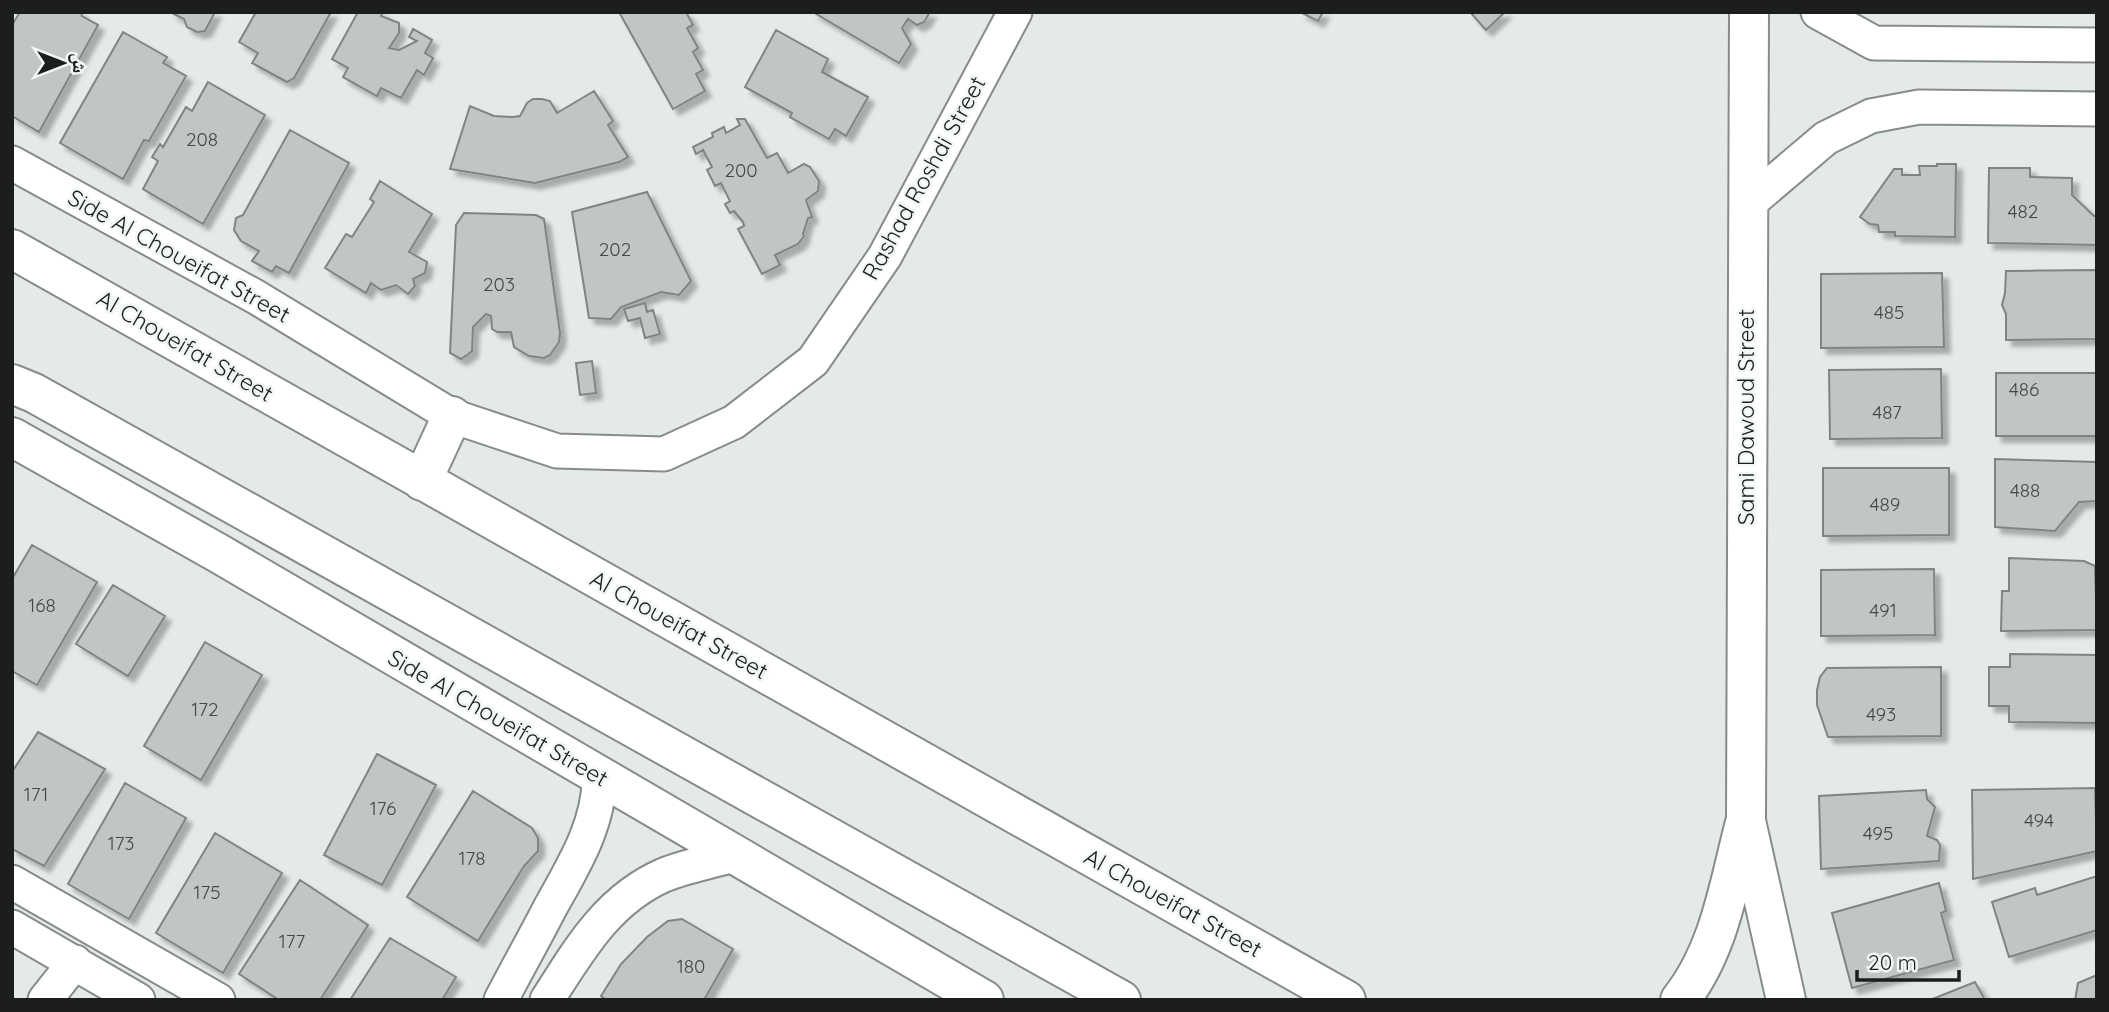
<svg xmlns="http://www.w3.org/2000/svg" width="2109" height="1012" viewBox="0 0 2109 1012" font-family="Quicksand,'Noto Naskh Arabic',sans-serif">
<style>
.building{fill:#c1c6c4;stroke:#808483;stroke-width:2;filter:url(#shadow)}
.lines{fill:none;stroke-linecap:round;stroke-linejoin:round}
.street-casing{stroke:#878b8b;stroke-width:37}
.secondary-casing{stroke:#878b8b;stroke-width:42}
.street{stroke:#fff;stroke-width:33}
.secondary{stroke:#fff;stroke-width:38}
.labels{text-anchor:middle;stroke-width:5;stroke-linejoin:round;paint-order:stroke}
.number-label{font-size:19px;fill:#454848}
.street-label{font-size:23px;fill:#1c1e1e;stroke:#f1f6f6}
</style>
<defs>
<filter id="shadow"><feDropShadow dx="6" dy="6" stdDeviation="2" flood-color="#0004"/></filter>
</defs>
<rect width="100%" height="100%" fill="#e4e9e9"/>
<!-- building -->
<path class="building" d="M20,12H81L82,16L98,25L39,132L12,116V25Z
M170,12H215L205,31L197,32L187,27L184,19Z
M256,12H331L294,78L287,82L252,63L258,53L239,42Z
M358,12H383L381,16L399,23V33L389,48L399,50L417,41L409,37L413,29L432,40L425,53L433,58L424,75L417,70L401,98L381,88L377,96L343,77L348,68L332,59Z
M619,12H686L693,25L687,28L698,48L693,52L703,70L696,74L705,91L673,109Z
M813,12H930L924,22L917,25L908,19L902,28L911,44L899,63Z
M1300,12H1323L1318,21Z
M1470,12H1505L1486,30Z
M776,30L828,59L822,72L868,97L846,136L835,129L829,139L790,117L792,113L745,87Z
M123,32L167,57L163,63L186,76L149,141L144,140L123,179L60,143Z
M208,82L265,115L203,224L143,189L158,161L152,157L160,144L163,147L186,107L192,111Z
M594,91L613,121L608,125L628,157L619,162L535,183L450,169L470,106L494,116L513,117L520,116L527,103L533,99H542L550,101L557,113Z
M737,119H745L767,158L777,153L788,173L804,164L810,167L819,181L818,191L806,200L812,217L808,218L803,234L804,236L798,244L775,255L780,265L762,274L738,229L744,226L743,222L734,211L730,213L725,204L730,201L721,183L715,186L707,170L712,167L703,150L696,154L693,147L713,137L712,133L724,127L726,133L740,125Z
M290,130L349,163L289,273L276,266L272,272L252,261L259,251L241,241L234,230L236,218L243,215Z
M1937,164H1956L1955,237L1895,236V232H1879L1878,225L1870,224L1860,217L1894,169H1902V175H1920L1919,166H1937Z
M1989,168H2030V177L2072,178V195L2094,216H2097V245L1988,243Z
M380,181L432,214L409,252L427,262L425,273L413,279L415,286L408,294L396,285L381,290L371,283L366,293L325,268L346,234L352,237L374,202L370,199Z
M647,192L691,281L679,295L661,292L621,307L611,319L589,318L572,212Z
M464,213L536,215L544,219L560,333L559,342L550,355L544,358L529,356L514,347L511,332H497L492,329L491,316L486,314L473,327L472,351L467,355L461,359L450,353L456,225Z
M2097,270V339L2006,340V314L2002,305L2005,293L2006,271Z
M1942,273L1944,347L1821,348V274Z
M645,303L647,312L653,310L660,334L645,338L640,318L628,321L624,309Z
M592,361L596,393L580,395L576,363Z
M1941,369L1942,438L1830,439L1829,370Z
M1996,373H2097V436H1996Z
M1995,459L2097,462V501L2079,502L2055,531L1995,527Z
M1823,468H1949V535L1823,536Z
M32,545L97,582L37,685L12,671V579Z
M2009,558L2084,561L2095,566L2097,630L2001,631L2002,591H2009Z
M1934,569L1935,635L1821,636V570Z
M113,585L165,616L128,676L76,644Z
M205,642L262,675L201,780L144,746Z
M2010,654L2097,655V723L2009,722V706H1989V667H2010Z
M1941,667V736L1828,737L1817,705V690L1820,677L1827,668Z
M38,732L105,769L44,866L12,849V772Z
M377,754L436,785L382,885L324,855Z
M125,783L186,818L129,919L68,884Z
M2095,788L2097,851L1973,879L1972,790Z
M1926,790L1927,799L1935,807L1927,836L1937,840L1940,845L1939,861L1821,869L1819,796Z
M473,791L532,828L538,838V851L524,866L478,941L407,897Z
M215,833L282,873L223,973L156,933Z
M2097,876V930L2009,957L1992,902L2035,888L2037,895Z
M300,880L368,925L320,1000H279L239,974Z
M1939,883L1946,911L1941,913L1954,960L1852,988L1832,913Z
M682,919L733,949L704,1000H606L601,996L621,964L647,937L668,921Z
M390,938L456,977L442,1000H350Z
M2097,975V1000H2075L2078,983Z
M1975,982L1985,1000H1930Z"/>
<g class="lines">
<!-- street casing -->
<g class="street-casing">
<path id="street" d="M1818,12L1874,43L2097,45
M12,163L256,297L452,416L557,451L664,454L734,422L813,361L885,256L1015,12
M1747,205L1826,138L1871,116L1919,107L2097,109
M12,882L218,1000
M12,927L138,1000
M45,1000L75,962
M501,1000C517,969 534,939 550,908C572,868 600,824 599,777
M547,1000C579,950 607,900 664,875C686,866 710,862 733,855"/>
</g>
<!-- secondary casing -->
<g class="secondary-casing">
<path id="secondary" d="M1749,12L1746,821L1786,1000
M12,249L1346,1000
M12,384L34,393L1121,1000
M12,437L218,553L984,1000
M422,481L452,416
M1680,1000C1720,950 1729,883 1745,823"/>
</g>
<!-- street -->
<use href="#street" class="street"/>
<!-- secondary -->
<use href="#secondary" class="secondary"/>
</g>
<g class="labels">
<!-- number labels -->
<g class="number-label">
<text x="202" y="146">208</text>
<text x="741" y="177">200</text>
<text x="2023" y="218">482</text>
<text x="615" y="256">202</text>
<text x="499" y="291">203</text>
<text x="1889" y="319">485</text>
<text x="2024" y="396">486</text>
<text x="1887" y="419">487</text>
<text x="2025" y="497">488</text>
<text x="1885" y="511">489</text>
<text x="42" y="612">168</text>
<text x="1883" y="617">491</text>
<text x="205" y="716">172</text>
<text x="1881" y="721">493</text>
<text x="36" y="801">171</text>
<text x="383" y="815">176</text>
<text x="2039" y="827">494</text>
<text x="1878" y="840">495</text>
<text x="121" y="850">173</text>
<text x="472" y="865">178</text>
<text x="207" y="899">175</text>
<text x="292" y="948">177</text>
<text x="691" y="973">180</text>
</g>
<!-- street labels -->
<g class="street-label">
<text transform="translate(924 178) rotate(-61)" y="8">Rashad Roshdi Street</text>
<text transform="translate(179 256) rotate(29)" y="8">Side Al Choueifat Street</text>
<text transform="translate(185 346) rotate(30)" y="8">Al Choueifat Street</text>
<text transform="translate(1746 417) rotate(-90)" y="8">Sami Dawoud Street</text>
<text transform="translate(679 625) rotate(29)" y="8">Al Choueifat Street</text>
<text transform="translate(498 718) rotate(30)" y="8">Side Al Choueifat Street</text>
<text transform="translate(1173 903) rotate(29)" y="8">Al Choueifat Street</text>
</g>
</g>
<!-- border -->
<rect width="2109" height="1012" fill="none" stroke="#1c1e1e" stroke-width="28"/>
<!-- north arrow -->
<g transform="translate(63 63) rotate(90)" stroke="#f1f6f6" stroke-width="5" paint-order="stroke">
<path d="M0-5L12 26L0 18L-12 26Z" fill="#1c1e1e"/>
<text y="-10" font-size="19" font-weight="bold" text-anchor="middle" fill="#1c1e1e">ش</text>
</g>
<!-- scale -->
<path d="M1857 970v10h102v-10" fill="none" stroke="#1c1e1e" stroke-width="3.5"/>
<text x="1868" y="970" font-size="21" fill="#1c1e1e" stroke="#f1f6f6" stroke-width="5" paint-order="stroke">20 m</text>
</svg>
